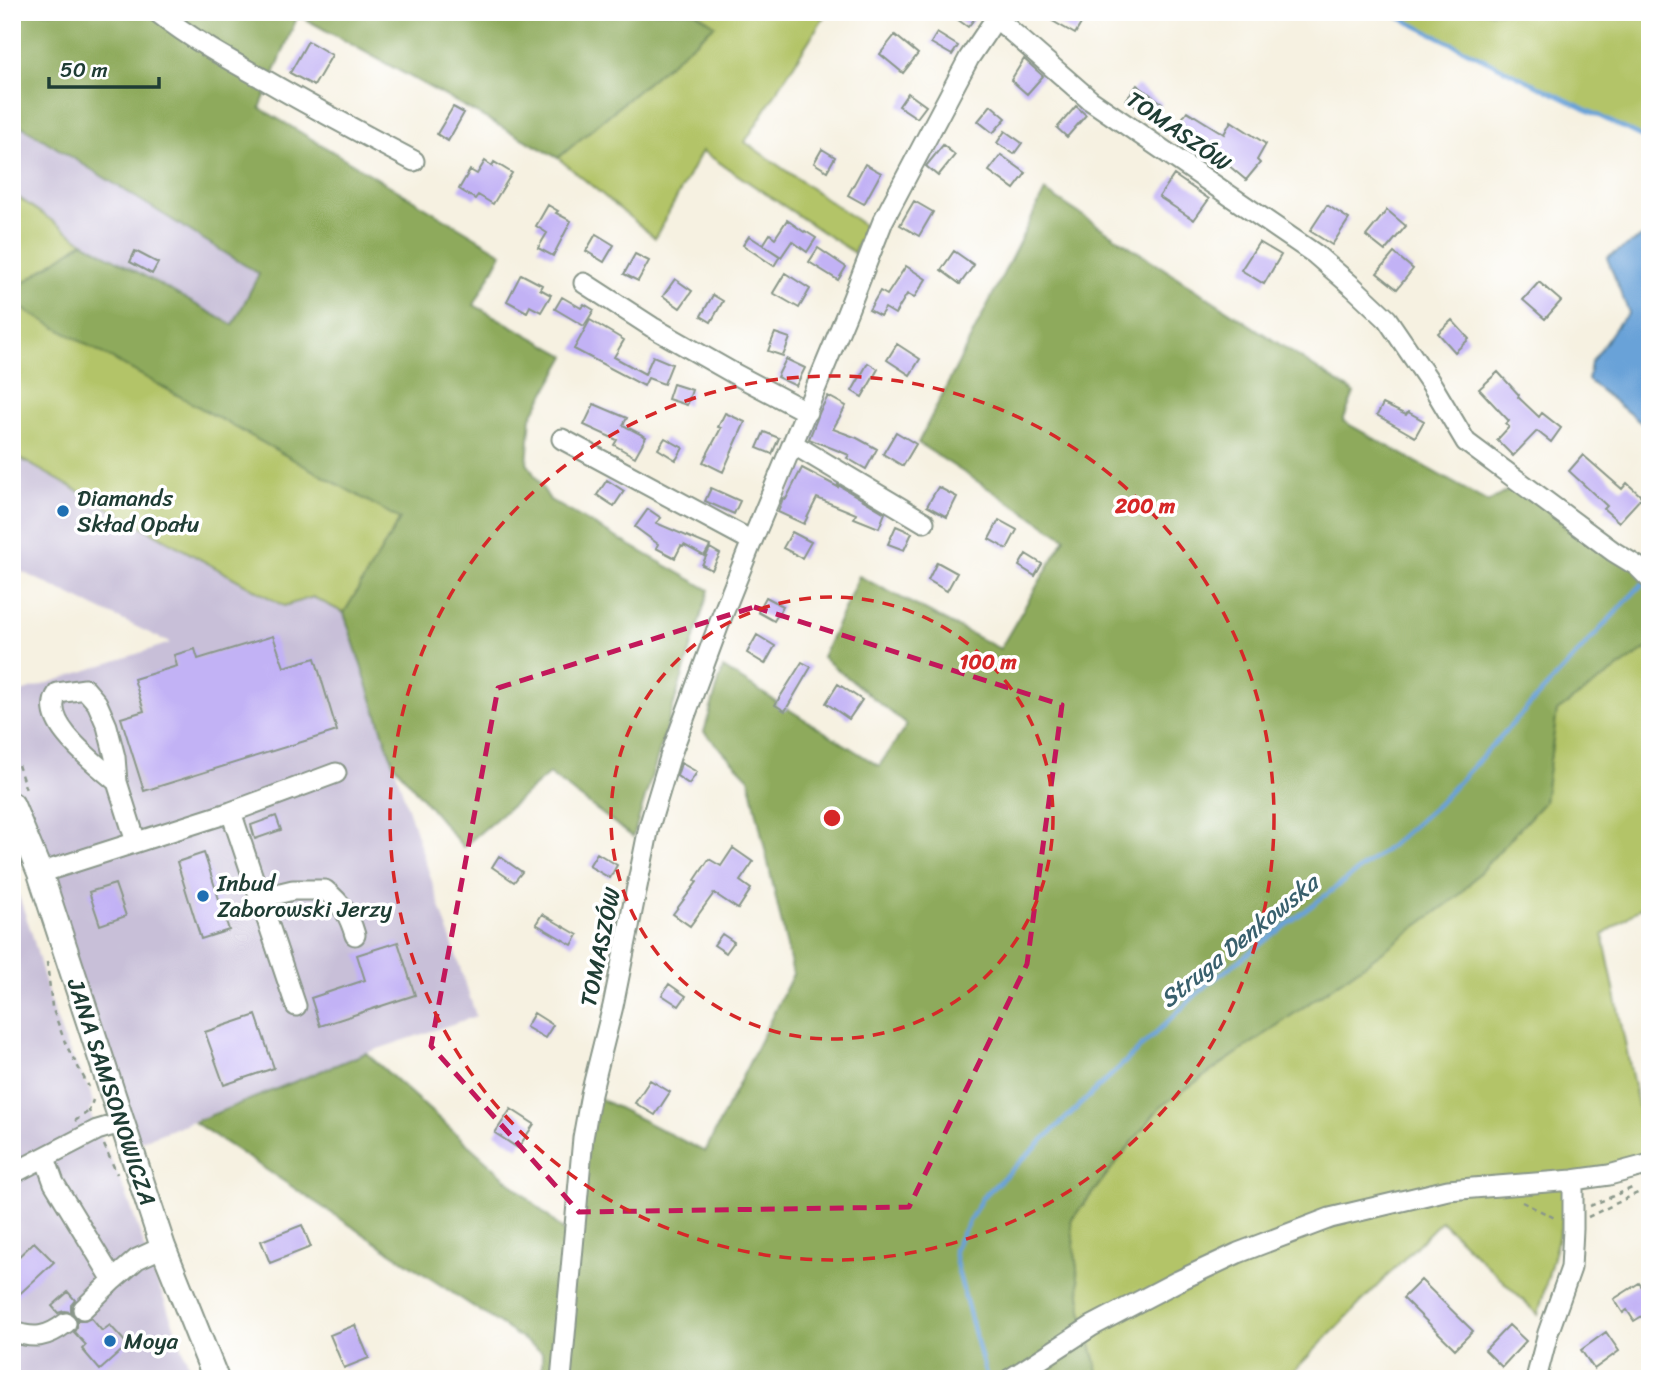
<svg xmlns="http://www.w3.org/2000/svg" width="1662" height="1391" viewBox="0 0 1662 1391" font-family="Sriracha,sans-serif">
<style>
.industrial{fill:#c8bfd8}
.green{fill:#b3c467;stroke:#69804e;stroke-width:2}
.forest{fill:#8eaa5c;stroke:#567448;stroke-width:2}
.water{fill:#69a2d8;stroke:#447086;stroke-width:2}
.lines{fill:none;stroke-linecap:round;stroke-linejoin:round}
.stream{stroke:#69a2d8;stroke-width:4.5}
.building{fill:#c2b2f5}
.minor-casing{stroke:#8a978a;stroke-width:23}
.major-casing{stroke:#8a978a;stroke-width:28}
.path{stroke:#8a978a;stroke-width:2.5;stroke-dasharray:5 5;stroke-linecap:butt}
.minor{stroke:#fff;stroke-width:19}
.major{stroke:#fff;stroke-width:24}
.marked{fill:none;stroke:#c2185b;stroke-width:5;stroke-dasharray:14 9;stroke-linejoin:round}
.ring{fill:none;stroke:#d62828;stroke-width:3.5;stroke-dasharray:12 9}
.poi-dot{fill:#1f6fb2;stroke:#fff;stroke-width:2.5}
.labels{text-anchor:middle;stroke-width:7;stroke-linejoin:round;paint-order:stroke}
.street-label{font-size:23px;fill:#1f3d34;stroke:#fff}
.poi-label{font-size:23px;fill:#1f3d34;stroke:#fff;text-anchor:start}
.water-label{font-size:24px;font-style:italic;fill:#39606d;stroke:#fff}
.centre{fill:#d62828;stroke:#fff;stroke-width:3.5}
.ring-label{font-size:21px;text-anchor:middle;font-weight:bold;fill:#d62828;stroke:#fff;stroke-width:7;stroke-linejoin:round;paint-order:stroke}
</style>
<rect width="100%" height="100%" fill="#fff"/>
<filter id="ink" filterUnits="userSpaceOnUse"><feTurbulence type="fractalNoise" baseFrequency=".0143" numOctaves="2"/><feDisplacementMap in="SourceGraphic" scale="14" xChannelSelector="R" yChannelSelector="G"/><feConvolveMatrix kernelMatrix="1 2 1 2 8 2 1 2 1" color-interpolation-filters="sRGB"/></filter>
<filter id="wash" filterUnits="userSpaceOnUse"><feTurbulence type="fractalNoise" baseFrequency=".00686" numOctaves="4" result="noise"/><feDisplacementMap in="SourceGraphic" scale="28" xChannelSelector="R" yChannelSelector="G"/><feGaussianBlur stdDeviation="1.57" result="paint"/><feColorMatrix in="noise" values="0 0 0 0 0 0 0 0 0 0 0 0 0 0 0 0 0 1.4 0 .05"/><feComposite in="paint" operator="in"/></filter>
<g filter="url(#wash)">
<rect width="100%" height="100%" fill="#f6f1e1"/>
<!-- industrial -->
<path class="industrial" d="M16,123L259,274L233,326L83,242L12,193V126Z
M12,454L284,606L313,596L344,613L476,1016L366,1053L129,1146L12,805V695L170,643L12,567Z
M12,876L32,934L52,1007L66,1045L90,1091L93,1104L89,1111L126,1193L147,1254L194,1379H12Z"/>
<!-- green -->
<path class="green" d="M695,12H827L745,142L865,226L854,253L702,151L655,238L558,158L715,25Z
M1388,12H1650V141Z
M12,193L83,242L12,291Z
M12,303L400,519L344,613L313,597L284,606L12,454Z
M1650,646V901L1603,935L1650,1164L1573,1180L1538,1315L1441,1221L1291,1374L1295,1379H1100L1082,1310L1071,1221L1160,1107L1368,962L1458,896L1544,802L1557,711Z"/>
<!-- forest -->
<path class="forest" d="M12,12H695L715,25L558,158L298,15L260,108L502,253L474,305L566,356L531,417L527,463L550,500L709,590L633,837L549,774L463,847L393,763L344,613L400,519L12,303V291L83,242L233,325L259,274L12,120Z
M1045,191L1354,393L1343,421L1488,502L1521,483L1650,579V646L1557,711L1544,802L1458,896L1368,962L1160,1107L1071,1220L1082,1310L1100,1379H542V1352L194,1122L366,1053L573,1239L591,1094L705,1152L793,974L749,778L704,732L723,668L879,766L907,725L822,657L859,576L1000,649L1065,538L918,443Z"/>
<!-- water -->
<path class="water" d="M1650,232V422L1641,423L1588,380L1591,363L1619,323L1629,313L1607,258Z"/>
<g class="lines">
<!-- stream -->
<path class="stream" d="M1388,12L1650,141
M987,1379L957,1267L954,1250L959,1239L982,1198L1204,987L1388,848L1438,804L1644,582"/>
</g>
<g id="blocks">
<!-- building -->
<path class="building" d="M947,12H966L975,18L968,27Z
M1037,12H1088L1075,34Z
M937,33L958,46L952,55L931,43Z
M895,35L918,54L903,73L880,54Z
M308,41L332,55L314,86L290,73Z
M1024,59L1043,76L1027,94L1011,80Z
M1137,85L1162,103L1151,118L1126,100Z
M908,93L926,106L917,118L899,106Z
M991,105L1006,118L993,133L978,121Z
M1076,106L1086,115L1067,137L1057,128Z
M453,107L464,113L448,141L437,134Z
M1187,111L1224,134L1231,121L1266,144L1257,160L1260,163L1246,180L1228,165L1229,164L1175,130Z
M1005,131L1022,143L1014,154L997,143Z
M943,145L955,155L938,176L926,166Z
M822,149L835,157L827,171L814,163Z
M1001,155L1026,173L1014,189L989,171Z
M485,161L492,166L494,162L512,173L493,204L478,195L475,199L459,189L470,170L477,174Z
M865,164L881,173L864,204L848,195Z
M1174,175L1209,199L1194,220L1159,197Z
M914,201L933,212L919,236L900,225Z
M548,205L558,211L556,213L571,221L553,256L538,248L547,233L536,226Z
M1327,205L1349,219L1332,245L1310,231Z
M1387,210L1406,226L1385,251L1366,236Z
M787,220L804,232L805,231L816,238L807,252L792,241L781,257L763,245L770,234L775,238Z
M596,234L614,245L604,262L586,251Z
M749,236L780,256L774,266L743,245Z
M1259,242L1281,255L1264,284L1241,270Z
M818,248L846,267L838,280L809,262Z
M135,251L158,263L152,274L130,262Z
M954,251L974,265L960,284L941,270Z
M1394,253L1413,269L1397,289L1377,273Z
M635,254L649,261L638,281L624,274Z
M906,266L926,279L914,298L907,294L895,314L885,308L880,316L869,310L880,291L887,295Z
M785,273L810,289L799,308L773,293Z
M521,274L542,285L540,289L551,295L541,312L530,306L527,312L507,301Z
M675,279L692,291L680,308L663,296Z
M1539,282L1561,301L1545,319L1523,300Z
M713,295L723,301L711,322L701,316Z
M562,297L581,308L584,304L594,310L584,326L555,309Z
M590,320L624,340L614,357L645,374L653,356L672,364L664,384L648,378L644,386L574,349Z
M1452,320L1469,339L1455,352L1438,333Z
M775,333L790,338L783,356L768,351Z
M897,344L920,359L910,375L887,360Z
M786,359L805,368L796,386L777,377Z
M868,363L878,369L862,397L852,391Z
M1498,372L1519,395L1518,397L1539,417L1542,413L1561,428L1551,442L1537,431L1513,456L1497,440L1509,427L1506,424L1509,421L1479,389Z
M673,384L692,390L687,405L668,399Z
M828,396L846,406L833,429L857,438L877,449L866,469L847,458L849,455L809,439L820,411Z
M594,404L627,418L623,425L646,437L635,457L614,445L617,440L584,425Z
M1383,404L1406,415L1408,412L1424,421L1415,437L1377,415Z
M725,413L745,422L723,472L703,462L721,428L718,427Z
M764,432L779,438L772,454L757,448Z
M896,432L916,444L903,466L883,454Z
M665,438L683,448L676,460L658,449Z
M1583,455L1622,489L1627,483L1642,497L1619,522L1604,509L1607,506L1569,471Z
M802,468L838,487V485L885,513L879,528L854,518L856,514L817,498L804,524L778,512L783,498L786,499Z
M607,480L624,491L614,506L597,495Z
M938,487L957,497L947,517L927,506Z
M711,488L740,501L734,514L705,501Z
M648,509L661,518L656,523L710,546L704,556L684,545L683,547L681,546L675,558L656,548L658,544L635,527Z
M999,520L1017,530L1007,549L989,539Z
M896,526L912,533L904,550L888,544Z
M792,532L811,542L802,558L783,548Z
M710,548L720,554L712,570L702,565Z
M1026,554L1042,564L1035,576L1019,566Z
M937,562L957,573L947,591L928,580Z
M766,597L783,606L774,621L758,612Z
M757,635L775,646L765,664L747,653Z
M273,636L284,667L315,658L337,731L144,791L121,718L144,711L134,679L177,666L174,655L195,649L198,659Z
M802,662L811,667L785,711L775,705Z
M838,684L862,700L849,719L826,703Z
M681,763L697,772L689,784L677,776Z
M276,816L281,830L255,839L251,825Z
M733,848L753,862L740,881L751,889L738,909L714,893L690,926L673,914L697,882L695,880L709,859L721,866Z
M204,853L229,930L201,939L177,862Z
M597,853L617,865L610,878L589,866Z
M499,856L522,872L514,882L492,867Z
M115,884L126,916L100,925L89,892Z
M542,914L578,935L572,945L536,924Z
M722,934L734,942L726,953L714,945Z
M398,942L415,995L320,1026L311,998L365,980L357,955Z
M669,984L686,996L679,1006L662,995Z
M534,1013L553,1025L545,1038L526,1027Z
M256,1015L274,1068L224,1085L205,1032Z
M650,1080L670,1092L655,1115L635,1103Z
M511,1109L534,1124L518,1148L495,1133Z
M302,1225L311,1247L270,1263L261,1241Z
M34,1242L54,1262L12,1301V1263Z
M1421,1280L1473,1331L1455,1349L1403,1298Z
M1639,1283L1650,1298V1311L1634,1321L1627,1310L1623,1313L1614,1299Z
M68,1292L75,1300L71,1305V1312L64,1311L58,1313L52,1306Z
M91,1318L102,1331L110,1325L128,1345L100,1370L82,1349L86,1345L74,1332L77,1327V1320L85,1321Z
M355,1325L369,1358L344,1368L330,1335Z
M1509,1325L1526,1341L1502,1367L1485,1350Z
M1606,1332L1619,1351L1594,1369L1581,1350Z"/>
</g>
</g>
<g filter="url(#ink)">
<use href="#blocks" fill-opacity="0" stroke="#8a978a" stroke-width="2"/>
<g class="lines">
<!-- minor casing -->
<g class="minor-casing">
<path id="minor" d="M157,12C191,39 229,60 267,81C315,109 365,135 414,161
M996,18L1090,100L1315,254L1353,287L1387,319L1432,385L1466,442L1614,552L1637,566L1650,579
M584,283L652,327L733,373L807,412
M793,444L924,522
M752,541L847,313L883,221L969,58L1000,12
M117,782C98,765 37,722 58,693L85,689L97,703L107,726L115,757L117,782L136,842
M231,812L296,1006
M40,873L231,812L336,773
M260,898L293,890H325C342,904 349,914 355,935
M45,1158L54,1183L113,1280
M12,1174L97,1130L121,1123
M83,1309L113,1280L137,1259L163,1247
M12,1331C34,1340 48,1337 66,1323
M561,1379L583,1138L591,1094L613,1006L649,827L671,754L722,616L752,541L562,439
M1010,1379L1092,1326L1178,1281L1238,1253L1330,1218L1448,1190L1573,1180L1609,1175L1650,1164
M1536,1379L1548,1333L1571,1268L1573,1229V1180"/>
</g>
<!-- major casing -->
<g class="major-casing">
<g id="major">
<path id="s1" d="M12,805L40,873L163,1247L216,1379"/>
</g>
</g>
<!-- path -->
<path class="path" d="M12,746L26,790
M47,962L52,1007L66,1045L89,1087
M90,1113L89,1111L93,1100
M75,1121L89,1111
M104,1145L117,1174
M1522,1202L1557,1219
M1590,1206L1632,1188
M1588,1217L1650,1187
M986,1379L994,1374"/>
<!-- minor -->
<use href="#minor" class="minor"/>
<!-- major -->
<use href="#major" class="major"/>
</g>
</g>
<!-- marked area -->
<path class="marked" d="M754,607L1062,705L1027,964L909,1207L579,1212L431,1046L498,688Z"/>
<!-- distance rings -->
<g class="ring">
<circle cx="832" cy="818" r="221"/>
<circle cx="832" cy="818" r="442"/>
</g>
<!-- markers -->
<g class="poi-dot">
<circle cx="63" cy="511" r="7"/>
<circle cx="203" cy="896" r="7"/>
<circle cx="110" cy="1341" r="7"/>
</g>
<g class="labels">
<!-- street labels -->
<g class="street-label">
<text transform="translate(1179 131) rotate(35)" y="8">TOMASZÓW</text>
<text transform="translate(600 947) rotate(-78)" y="8">TOMASZÓW</text>
<text dy="8" stroke="none"><textPath href="#s1" startOffset="304">JANA SAMSONOWICZA</textPath></text>
</g>
<!-- poi labels -->
<g class="poi-label">
<text x="77" y="506">Diamands<tspan x="77" dy="26">Skład Opału</tspan></text>
<text x="217" y="891">Inbud<tspan x="217" dy="26">Zaborowski Jerzy</tspan></text>
<text x="124" y="1349">Moya</text>
</g>
<!-- water labels -->
<g class="water-label">
<text transform="translate(1239 941) rotate(-39)" y="8">Struga Denkowska</text>
</g>
</g>
<circle cx="832" cy="818" r="10" class="centre"/>
<g class="ring-label">
<text x="1145" y="513">200 m</text>
<text x="988" y="669">100 m</text>
</g>
<!-- margin -->
<rect width="1662" height="1391" fill="none" stroke="#fff" stroke-width="42"/>
<!-- scale -->
<path d="M49 77v10h110v-10" fill="none" stroke="#1f3d34" stroke-width="3.5"/>
<text x="60" y="77" font-size="21" fill="#1f3d34" stroke="#ffffff" stroke-width="5" paint-order="stroke">50 m</text>
</svg>
